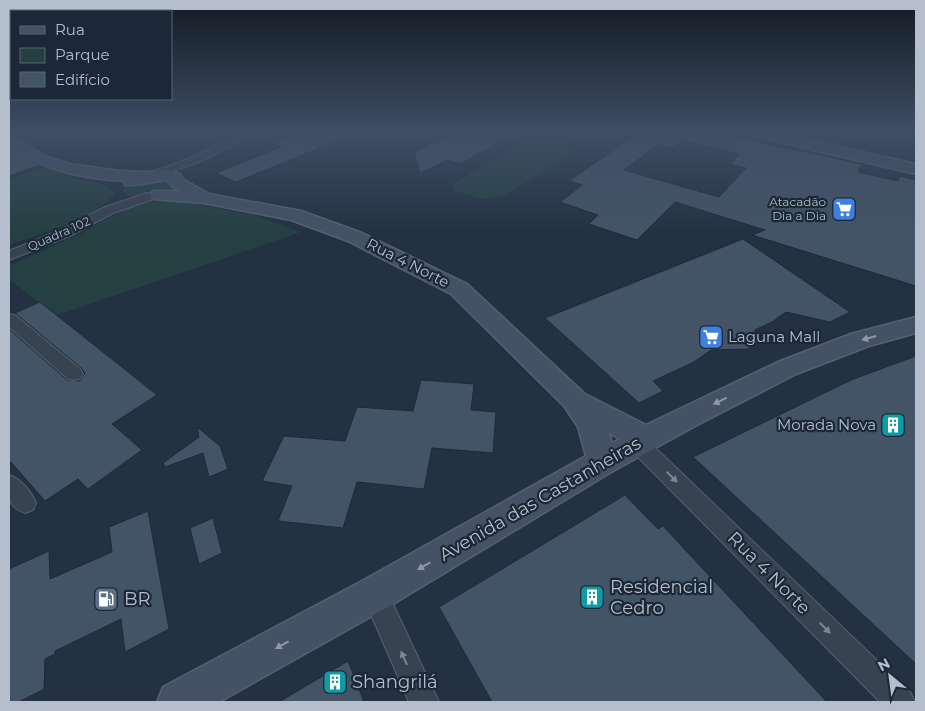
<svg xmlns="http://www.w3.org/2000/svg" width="925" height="711" viewBox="0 0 925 711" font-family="Montserrat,sans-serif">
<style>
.green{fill:#254043}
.building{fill:#445467;stroke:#1e2a39;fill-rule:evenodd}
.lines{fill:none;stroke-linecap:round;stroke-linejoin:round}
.street-casing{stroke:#55616f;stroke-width:2}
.secondary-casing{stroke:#55616f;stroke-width:3}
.street{fill:#384352;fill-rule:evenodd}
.secondary{fill:#455265;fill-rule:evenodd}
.oneway{fill:#8d98a8}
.oneway2{fill:#7c8795}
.labels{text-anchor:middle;stroke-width:4.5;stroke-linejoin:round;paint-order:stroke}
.far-poi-label{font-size:12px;fill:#b4becc;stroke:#1c2837;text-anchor:end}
.far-street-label{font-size:12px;fill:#b4becc;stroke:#1c2837}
.street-label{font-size:15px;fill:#b4becc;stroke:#1c2837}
.poi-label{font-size:15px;fill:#b4becc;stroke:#1c2837;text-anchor:start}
.near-street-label{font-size:18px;fill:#b4becc;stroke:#1c2837}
.near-poi-label{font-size:18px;fill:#b4becc;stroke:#1c2837;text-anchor:start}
</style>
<rect width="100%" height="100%" fill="#233142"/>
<!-- green -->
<path class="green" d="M530,140C547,140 563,138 574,153L504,196L480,199L452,190L454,183Z
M49,166C66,186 96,173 115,193C92,221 42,233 9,245V180Z
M161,175L176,186C166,193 127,206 123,189L131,182Z
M171,200L253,215L301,232L55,316L9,279V266L86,231L102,221L135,205Z"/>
<!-- building -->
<path class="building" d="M300,132L356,133L236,182L216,173L281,147L272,144Z
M454,132H517L460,164L448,160L420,173L414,152Z
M632,132H712L862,164L858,172L898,181L900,176L916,180V286L752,235L765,230L675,202L637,240L589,224L598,215L560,202L582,185L569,181L631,138ZM682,140L739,154L730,164L746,168L719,197L624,170L658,145L672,148Z
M9,148L22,156L40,165L9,176Z
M743,239L850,312L830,322L786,312L772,322L755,330L751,346L748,349L711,350L694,362L653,381L663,391L639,403L545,318Z
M40,302L157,395L112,424L142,450L88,489L78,479L45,501L9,460V329L67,380L80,381L85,373L81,368L15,313Z
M916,356V664L693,457L851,380Z
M421,380L474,384L471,410L496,412L493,453L432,448L424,489L357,482L343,528L278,521L292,486L262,481L284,436L345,441L357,407L413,411Z
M197,427L220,446L228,469L209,477L203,453L165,467L163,463L199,437Z
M625,495L658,529L663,526L827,702H492L439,607Z
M148,511L169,629L125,652L121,619L55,651V654L45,659L44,689L19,702H9V569L49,551L50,579L112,552L109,527Z
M213,518L222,553L199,564L190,528Z
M348,661L364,702H279Z"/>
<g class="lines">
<!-- street casing -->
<g class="street-casing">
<path id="street" d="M244,132H258L199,162L153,178L147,175L149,173L191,158Z
M551,132H563L552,139L547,136Z
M147,193L151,194L153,197L151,200L113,213L70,236L9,260V251L60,230L105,207Z
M9,314L15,315L80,369L83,374L80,379L74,380L68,379L9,327Z
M637,435L644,437L910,692L915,702H880L630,449L627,443L630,437Z
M9,475C21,479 31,491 36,503L33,510L25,513C5,506 9,493 9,475Z
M375,581L384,585L439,702H409L362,594L366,585Z"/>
</g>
<!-- secondary casing -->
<g class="secondary-casing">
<path id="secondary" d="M746,132H773L916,164V174L753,136Z
M9,136L47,157L70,164L119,171L145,172L168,170L180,174L184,180L209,194L301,211L362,233L467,284L585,394L646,425L778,362L851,334L916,317V333L869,346L796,374L699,424L613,471L388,607L219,702H157L163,687L362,581L586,456L578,427L564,406L451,294L348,241L291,220L204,203L153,199L150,195L153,191H180L172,186L167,180C156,181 133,187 125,185L124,181C78,178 47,171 9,146ZM609,433L620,439L612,443Z"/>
</g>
<!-- street -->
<use href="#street" class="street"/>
<!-- secondary -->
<use href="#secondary" class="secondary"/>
</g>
<!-- one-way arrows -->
<defs><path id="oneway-solid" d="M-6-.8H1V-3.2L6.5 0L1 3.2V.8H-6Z" transform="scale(1.25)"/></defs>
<g class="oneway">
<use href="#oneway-solid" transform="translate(869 338) rotate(165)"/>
<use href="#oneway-solid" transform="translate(720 401) rotate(154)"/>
<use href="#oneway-solid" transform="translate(424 566) rotate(150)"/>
<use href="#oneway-solid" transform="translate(282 645) rotate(151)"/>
</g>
<g class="oneway2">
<use href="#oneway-solid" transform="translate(672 477) rotate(45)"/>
<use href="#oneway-solid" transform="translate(825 628) rotate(45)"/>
<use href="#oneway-solid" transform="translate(404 658) rotate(-114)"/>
</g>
<!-- sky -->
<linearGradient id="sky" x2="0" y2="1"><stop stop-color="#131b24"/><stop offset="0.57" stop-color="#3f4e65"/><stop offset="1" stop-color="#3f4e65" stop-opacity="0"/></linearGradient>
<rect width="925" height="232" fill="url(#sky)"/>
<!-- icons -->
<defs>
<g id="supermarket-square" transform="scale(1.25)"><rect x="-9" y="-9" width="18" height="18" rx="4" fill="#3f7fe0" stroke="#1c2837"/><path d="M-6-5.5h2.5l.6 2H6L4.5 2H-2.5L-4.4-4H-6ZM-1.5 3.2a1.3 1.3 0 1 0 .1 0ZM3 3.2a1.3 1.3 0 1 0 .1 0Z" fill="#fff"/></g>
<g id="building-square" transform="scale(1.25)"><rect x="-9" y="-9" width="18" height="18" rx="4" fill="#0f9aa8" stroke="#1c2837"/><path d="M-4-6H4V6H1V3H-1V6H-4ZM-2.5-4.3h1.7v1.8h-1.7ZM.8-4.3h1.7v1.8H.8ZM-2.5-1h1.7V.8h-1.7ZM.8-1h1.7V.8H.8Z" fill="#fff"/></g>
<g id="fuel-square" transform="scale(1.25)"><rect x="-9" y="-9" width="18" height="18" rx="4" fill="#5c6f8a" stroke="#1c2837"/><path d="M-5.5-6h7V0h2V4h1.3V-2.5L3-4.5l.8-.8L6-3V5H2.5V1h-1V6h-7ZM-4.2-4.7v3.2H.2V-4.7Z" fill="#fff"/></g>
</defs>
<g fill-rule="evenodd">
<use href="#supermarket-square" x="844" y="209"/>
<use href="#supermarket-square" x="711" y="337"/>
<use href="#building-square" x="893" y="425"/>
<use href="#building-square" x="592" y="597"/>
<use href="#fuel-square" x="106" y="599"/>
<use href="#building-square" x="335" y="682"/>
</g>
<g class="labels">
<!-- far-poi labels -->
<g class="far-poi-label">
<text x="826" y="206">Atacadão<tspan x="826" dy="14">Dia a Dia</tspan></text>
</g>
<!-- far-street labels -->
<g class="far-street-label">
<text transform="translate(59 234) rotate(-24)" y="4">Quadra 102</text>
</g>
<!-- street labels -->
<g class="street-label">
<text transform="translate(408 263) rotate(27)" y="5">Rua 4 Norte</text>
</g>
<!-- poi labels -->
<g class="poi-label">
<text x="728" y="342">Laguna Mall</text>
<text x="876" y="430" text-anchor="end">Morada Nova</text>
</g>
<!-- near-street labels -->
<g class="near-street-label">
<text transform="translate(540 499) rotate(-30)" y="6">Avenida das Castanheiras</text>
<text transform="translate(769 573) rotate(45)" y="6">Rua 4 Norte</text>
</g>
<!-- near-poi labels -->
<g class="near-poi-label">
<text x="610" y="593">Residencial<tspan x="610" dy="21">Cedro</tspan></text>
<text x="124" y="605">BR</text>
<text x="352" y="688">Shangrilá</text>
</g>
</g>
<!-- border -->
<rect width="925" height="711" fill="none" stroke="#b4becc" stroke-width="20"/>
<!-- legend -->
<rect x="10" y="10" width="162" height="90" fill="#1c2837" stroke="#596473"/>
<rect x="20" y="26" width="25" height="8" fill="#455265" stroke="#596473"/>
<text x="55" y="35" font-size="15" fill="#b4becc">Rua</text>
<rect x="20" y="48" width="25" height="15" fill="#254043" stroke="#596473"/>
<text x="55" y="60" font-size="15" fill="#b4becc">Parque</text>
<rect x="20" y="72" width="25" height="15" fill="#445467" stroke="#596473"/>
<text x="55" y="85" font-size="15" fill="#b4becc">Edifício</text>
<!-- north arrow -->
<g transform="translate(890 676) rotate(331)" stroke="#1c2837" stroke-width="4" paint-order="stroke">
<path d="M0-4L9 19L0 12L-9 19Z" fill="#b4becc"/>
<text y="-8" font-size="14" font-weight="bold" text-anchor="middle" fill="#b4becc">N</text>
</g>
</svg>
